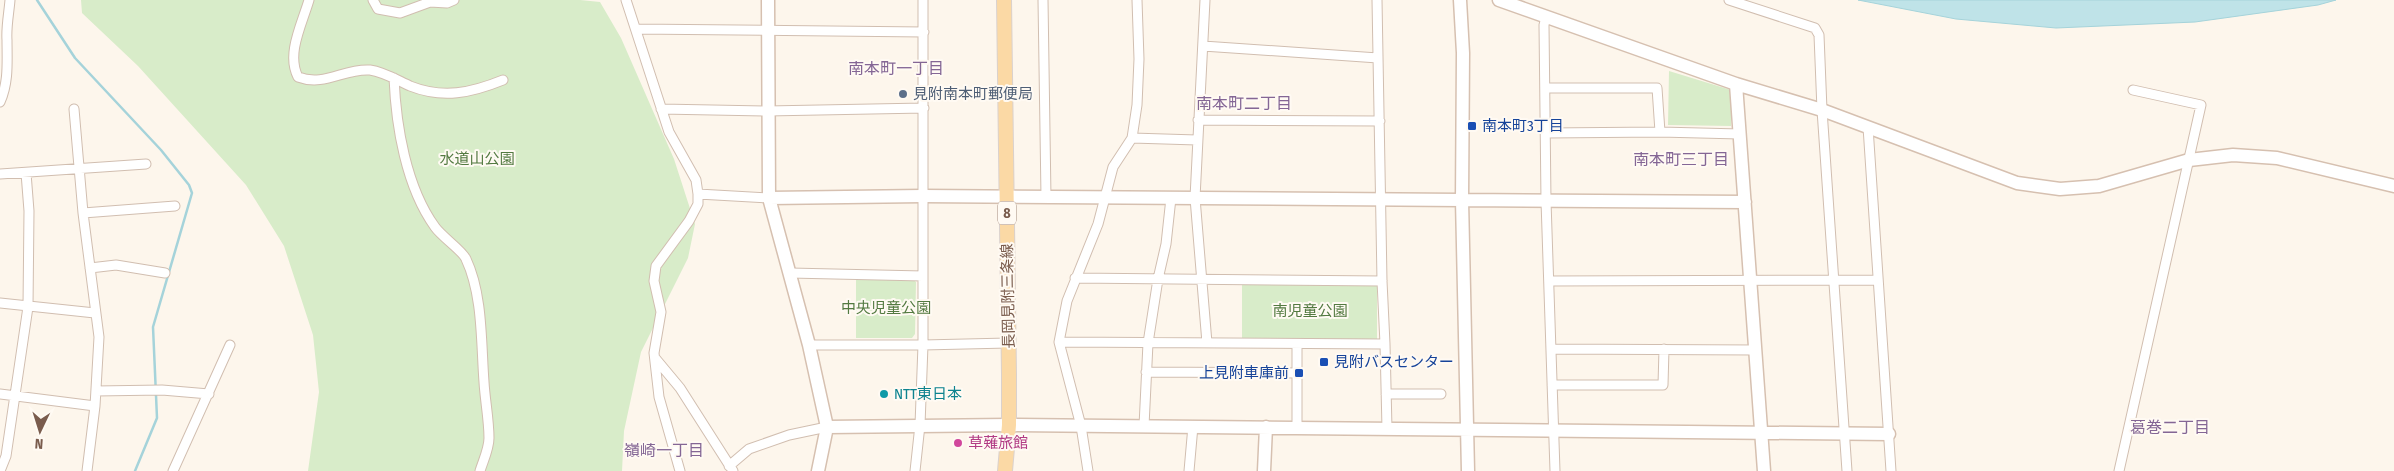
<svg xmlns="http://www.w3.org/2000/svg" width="2394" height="471" viewBox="0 0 2394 471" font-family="'Fira Sans Condensed','Noto Sans JP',sans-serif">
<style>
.green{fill:#d8ecc9}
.water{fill:#bfe3e8;stroke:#a5d3da}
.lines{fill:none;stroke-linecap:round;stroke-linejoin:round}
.stream{stroke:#a5d3da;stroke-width:2.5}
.street-casing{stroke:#d1beb0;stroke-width:11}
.secondary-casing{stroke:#d6c0b0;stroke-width:15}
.primary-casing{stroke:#dad1cd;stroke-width:16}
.street{stroke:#fff;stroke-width:9}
.secondary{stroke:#fff;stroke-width:12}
.primary{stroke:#fbd9a5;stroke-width:14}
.service-dot{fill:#5c6f8a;stroke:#fffaf3;stroke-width:2}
.transit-dot{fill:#1a4fb4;stroke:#fffaf3;stroke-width:2}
.culture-dot{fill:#0f9aa8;stroke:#fffaf3;stroke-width:2}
.hotel-dot{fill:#d1479c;stroke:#fffaf3;stroke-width:2}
.labels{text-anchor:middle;stroke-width:4;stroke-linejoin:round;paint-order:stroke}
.shield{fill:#fffaf3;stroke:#a28b7f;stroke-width:1}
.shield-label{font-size:14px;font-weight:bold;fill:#7a5c4d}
.service-label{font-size:15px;fill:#4e5e75;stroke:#fffaf3;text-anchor:start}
.transit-label{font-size:15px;fill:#164399;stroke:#fffaf3;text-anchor:start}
.park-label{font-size:15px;fill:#537a41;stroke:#fffaf3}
.street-label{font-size:15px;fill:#7a5c4d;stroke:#fffaf3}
.culture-label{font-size:15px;fill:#0d838f;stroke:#fffaf3;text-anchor:start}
.hotel-label{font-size:15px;fill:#b23c85;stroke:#fffaf3;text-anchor:start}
.neighbourhood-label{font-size:16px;fill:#846695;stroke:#fffaf3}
</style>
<rect width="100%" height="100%" fill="#fdf6ec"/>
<!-- green -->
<path class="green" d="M81,0H580L600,2L621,38L674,159L695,224L688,258L641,352L624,431L622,471H308L319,392L313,335L284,246L246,185L138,66L82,13Z
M1669,71L1731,90V126L1668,125Z
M856,278L912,279L916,282L915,334L912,338H856Z
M1247,282L1377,283V341L1242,339V285Z"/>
<!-- water -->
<path class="water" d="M1858,0H2336L2318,5L2195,22L2056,28L1956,19Z"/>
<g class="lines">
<!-- stream -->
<path class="stream" d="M37,0L75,58L161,150L189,185L192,193L153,327L157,418L135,471"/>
<!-- street casing -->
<g class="street-casing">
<path id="street" d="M309,0C302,24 286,54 298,77C325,87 344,68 370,70C384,72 397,80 410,86C443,99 471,93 503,80
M373,0L378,9L400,13L430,2L447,3L454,0
M626,0L669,132L696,180L698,194V204L689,221L656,266L654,281L661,312L654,353L659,397L680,471
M1043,0L1046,197
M1205,0L1195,198L1207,343
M1377,0L1382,281L1385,344
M1729,0L1815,28L1819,35L1822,110L1847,471
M1546,17L1544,25L1546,201L1555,471
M636,29L924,32
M1203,46L1378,58
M394,78C396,126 406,187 435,227C442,237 463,251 466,259C483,295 481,343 484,382C485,400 489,420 489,438C489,449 483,461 480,471
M1546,88H1657L1660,132
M0,102C9,82 7,61 7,40C6,27 9,13 10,0
M74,109L83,213L99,337L95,406L87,471
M661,109L767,111L924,108
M1198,120L1380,121
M1868,127L1891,471
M1547,133L1660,132L1740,134
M1132,138L1197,140
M0,174L146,164
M698,194L769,198
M83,213L175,206
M90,268L116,265L165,273
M790,273L923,276
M1075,278L1382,281
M1549,281L1878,280
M0,303L95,313
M1059,342L1385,344L1387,429
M1297,344V428
M809,345H923L1008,343
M1551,349L1756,350
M655,358L680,388L733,471
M1146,372L1297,373
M1552,385H1663L1664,349
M96,391L162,390L209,394
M0,394L95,406
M1386,394H1441
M1144,426L1148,343L1158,279L1166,244L1171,198
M729,466L749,449L789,435L827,427
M0,471L6,456L28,307L29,211L26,173
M173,471L230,345
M915,471L920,425L923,345V0
M1088,471L1081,426L1059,342L1067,301L1098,224L1113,167L1132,138L1137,105L1139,59L1137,0
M1189,471L1193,426
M2119,471L2201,105L2133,90"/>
</g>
<!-- secondary casing -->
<g class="secondary-casing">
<path id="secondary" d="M768,0L769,198L809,345L827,427L818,471
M1460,0L1463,53L1462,200L1468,471
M1499,0L1736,84L1822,110L2017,183L2060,189L2099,186L2189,160L2233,155L2277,158L2394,186
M1736,84L1764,471
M769,198L923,196L1745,202
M827,427L1009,425L1889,434
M1264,471L1266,427"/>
</g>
<!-- primary casing -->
<g class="primary-casing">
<path id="primary" d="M1004,0L1009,374V425L1005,471"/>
</g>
<!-- street -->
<use href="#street" class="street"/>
<!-- secondary -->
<use href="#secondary" class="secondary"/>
<!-- primary -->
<use href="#primary" class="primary"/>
</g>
<!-- markers -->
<circle class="service-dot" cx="903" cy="94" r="5"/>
<g class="transit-dot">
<rect x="1467" y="121" width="10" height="10" rx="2.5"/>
<rect x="1319" y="357" width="10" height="10" rx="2.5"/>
<rect x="1294" y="368" width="10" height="10" rx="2.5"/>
</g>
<circle class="culture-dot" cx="884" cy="394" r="5"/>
<circle class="hotel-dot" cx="958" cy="443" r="5"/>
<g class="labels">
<!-- shield labels -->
<rect class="shield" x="998" y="201.5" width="18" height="23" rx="4"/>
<g class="shield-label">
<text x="1007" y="218">8</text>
</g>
<!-- service labels -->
<g class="service-label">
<text x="913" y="99">見附南本町郵便局</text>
</g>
<!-- transit labels -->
<g class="transit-label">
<text x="1482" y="131">南本町3丁目</text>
<text x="1334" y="367">見附バスセンター</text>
<text x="1289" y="378" text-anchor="end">上見附車庫前</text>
</g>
<!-- park labels -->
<g class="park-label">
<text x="477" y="164">水道山公園</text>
<text x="886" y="313">中央児童公園</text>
<text x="1310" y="316">南児童公園</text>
</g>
<!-- street labels -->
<g class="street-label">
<text transform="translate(1008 296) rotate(-91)" y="5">長岡見附三条線</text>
</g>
<!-- culture labels -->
<g class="culture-label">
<text x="894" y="399">NTT東日本</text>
</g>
<!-- hotel labels -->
<g class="hotel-label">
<text x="968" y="448">草薙旅館</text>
</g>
<!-- neighbourhood labels -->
<g class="neighbourhood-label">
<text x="896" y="74">南本町一丁目</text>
<text x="1244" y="109">南本町二丁目</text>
<text x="1681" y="165">南本町三丁目</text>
<text x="2170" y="433">葛巻二丁目</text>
<text x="664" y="456">嶺崎一丁目</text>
</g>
</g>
<!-- north arrow -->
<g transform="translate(40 431) rotate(184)" stroke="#fffaf3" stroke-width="4" paint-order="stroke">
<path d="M0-4L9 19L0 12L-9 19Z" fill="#7a5c4d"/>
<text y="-8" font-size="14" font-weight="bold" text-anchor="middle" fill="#7a5c4d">N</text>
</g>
</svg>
